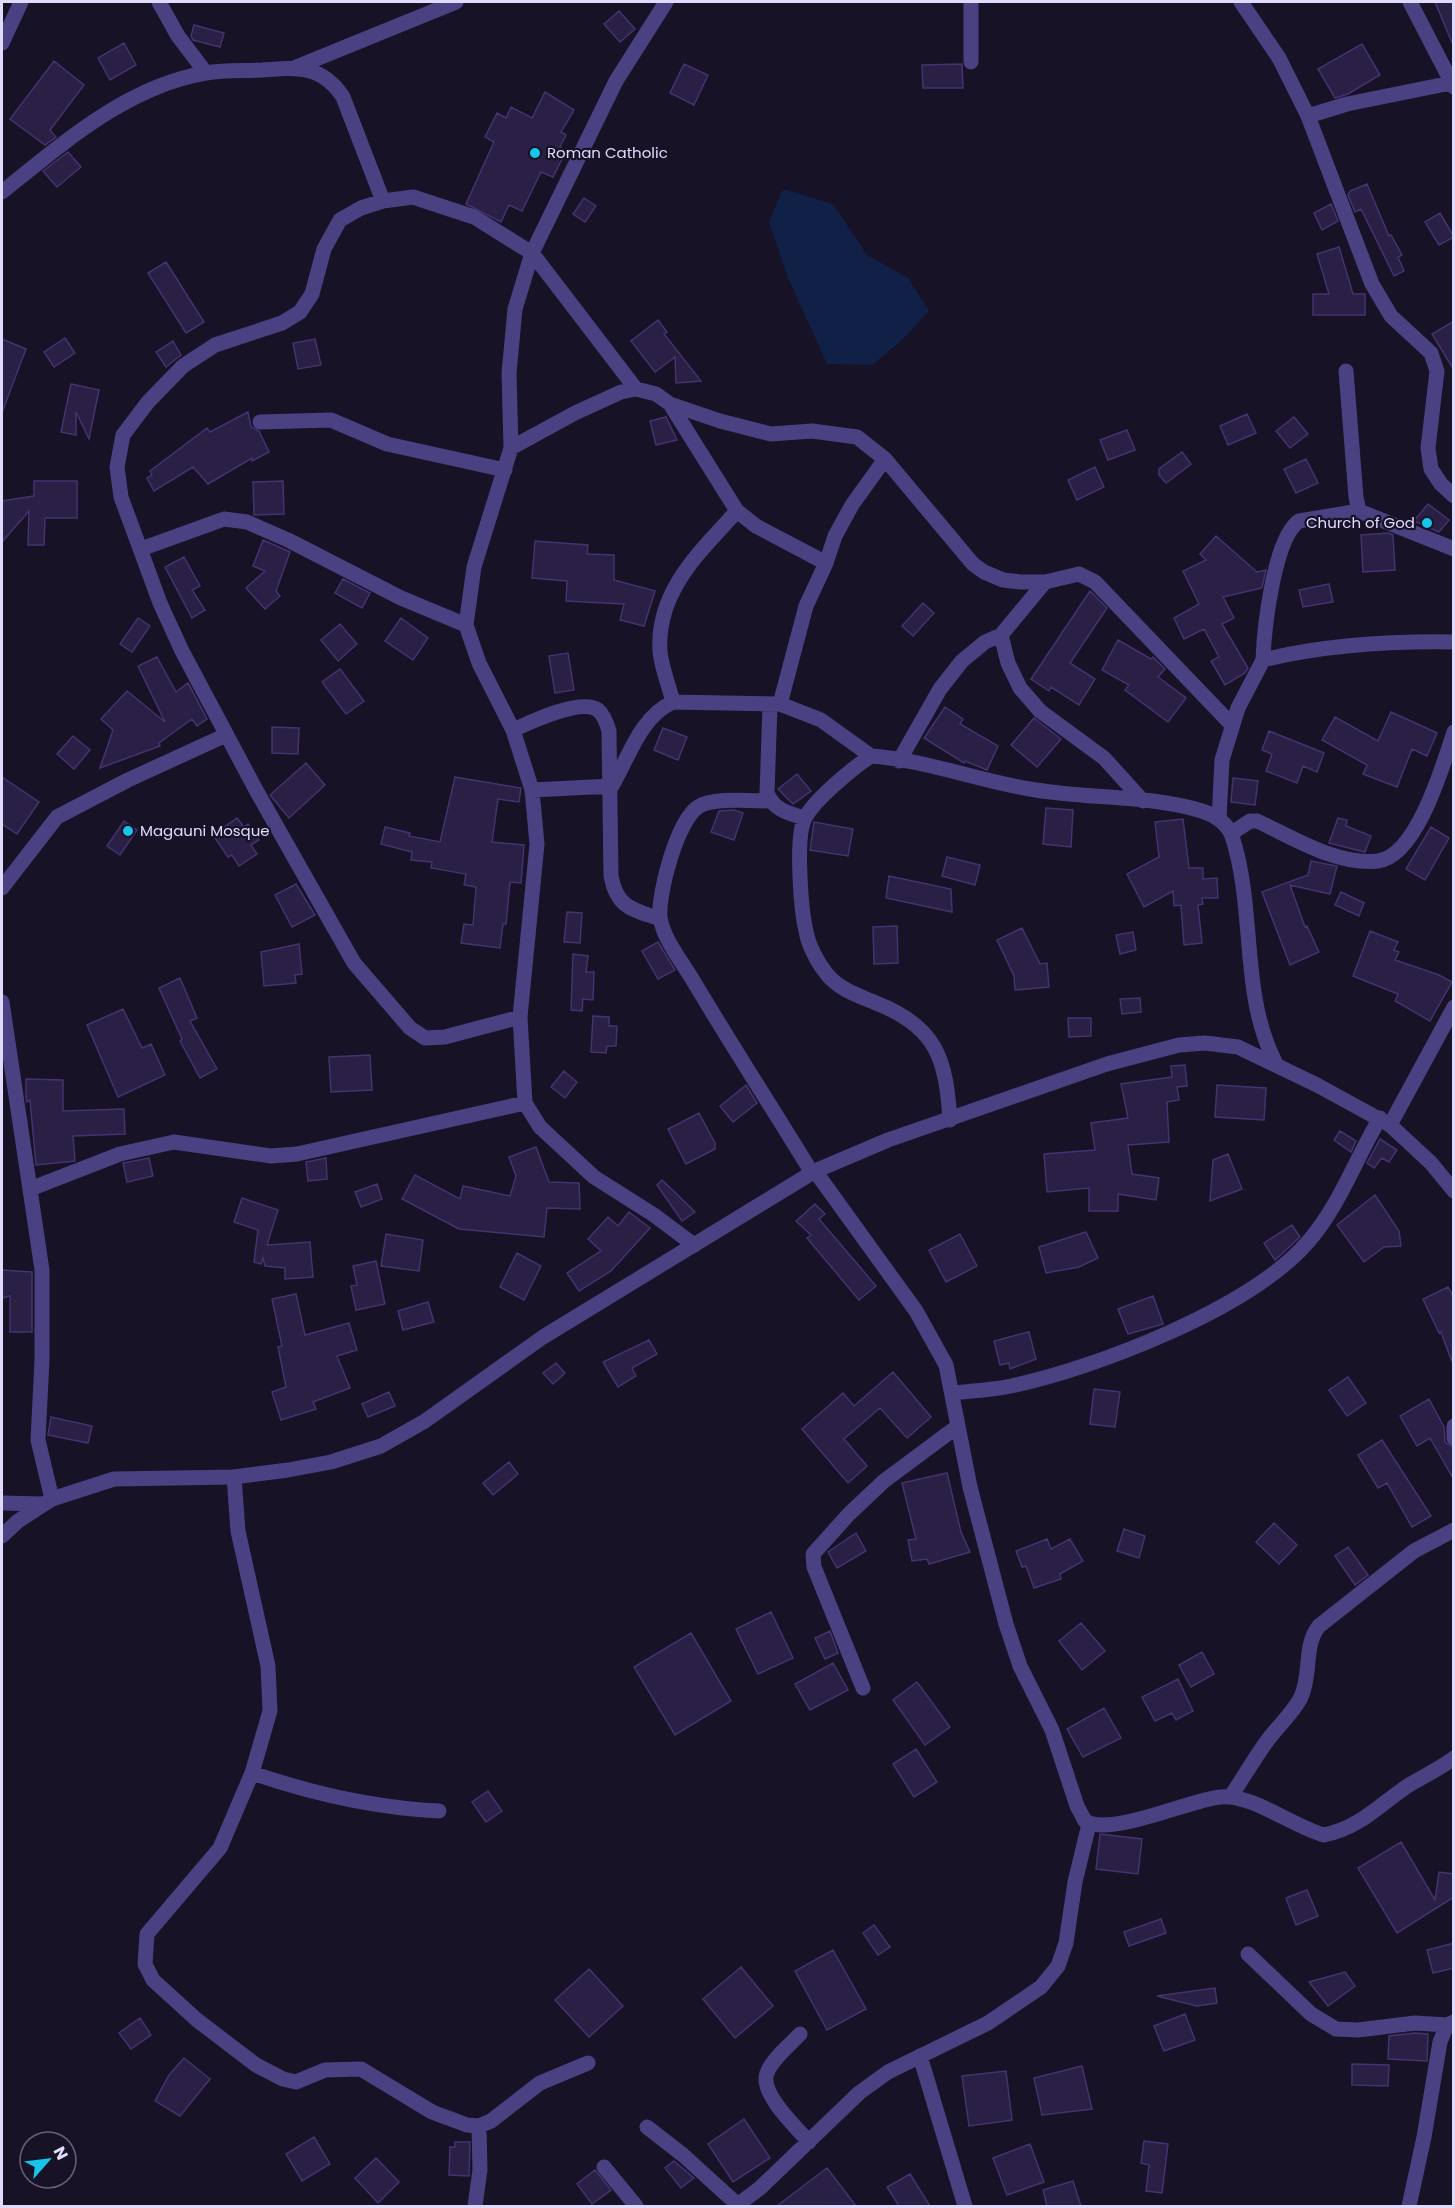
<svg xmlns="http://www.w3.org/2000/svg" width="1455" height="2208" viewBox="0 0 1455 2208" font-family="Poppins,sans-serif">
<style>
.water{fill:#112046}
.building{fill:#2a1f45;stroke:#44336f;stroke-width:1.5}
.lines{fill:none;stroke-linecap:round;stroke-linejoin:round}
.minor{stroke:#494181;stroke-width:15}
.tertiary{stroke:#494181;stroke-width:15}
.poi-dot{fill:#16c4ec;stroke:#171226;stroke-width:2}
.labels{text-anchor:middle;stroke-width:4.5;stroke-linejoin:round;paint-order:stroke}
.poi-label{font-size:15px;fill:#e0dafc;stroke:#171226;text-anchor:start}
</style>
<rect width="100%" height="100%" fill="#171226"/>
<!-- water -->
<path class="water" d="M783,189L833,204L867,255L908,278L929,311L901,341L872,365L827,364L789,280L769,222Z"/>
<!-- building -->
<path class="building" d="M1435,2H1454V45H1453Z
M619,11L635,29L620,42L604,24Z
M194,25L224,33L220,47L193,40L191,36Z
M124,43L136,65L110,80L98,58Z
M1362,44L1380,75L1348,94L1335,98L1318,69Z
M54,61L84,85L50,130L56,137L45,145L10,119Z
M684,64L708,75L694,105L670,93Z
M962,64L963,88H923L922,65Z
M545,92L574,110L561,132L566,135L560,147L566,151L553,177L541,172L522,211L509,205L501,222L466,204L494,142L485,137L497,113L506,118L511,107L532,118Z
M68,152L81,167L57,187L43,171Z
M1367,184L1389,236L1391,235L1402,255L1398,257L1404,271L1394,276L1361,209L1355,212L1348,195L1350,191Z
M584,198L596,206L585,222L573,214Z
M1331,204L1338,221L1322,230L1314,213Z
M1440,213L1454,237L1439,245L1425,222Z
M1339,247L1353,294H1365V315H1313V294H1329L1317,254Z
M166,262L204,322L186,333L148,273Z
M658,320L667,332L664,334L701,381L676,383L675,357L655,372L631,341Z
M1454,321V370L1432,334Z
M65,338L75,353L54,367L44,352Z
M2,339L26,349L3,410L2,409Z
M315,339L321,365L298,369L293,343Z
M173,341L181,355L166,367L156,352Z
M71,384L99,390L89,439L76,412V435L61,432Z
M248,412L251,427L259,431L269,452L252,461V458L208,484L193,467L154,491L147,478L152,475L150,471L207,428L210,432Z
M1247,414L1256,433L1228,445L1220,426Z
M666,417L677,440L656,445L650,421Z
M1294,417L1308,434L1290,448L1276,431Z
M1127,430L1135,450L1108,460L1100,440Z
M1182,452L1191,464L1166,483L1159,475V469Z
M1306,459L1318,483L1296,493L1284,469Z
M1095,467L1104,487L1077,500L1068,480Z
M34,481H77V518H45L44,545H28L29,511L2,542V501L34,496Z
M283,481L284,514L254,515L253,482Z
M1428,504L1449,520L1439,532L1414,521Z
M1389,533L1393,535L1395,570L1363,572L1361,535Z
M1216,536L1257,572L1266,570L1262,588L1223,597L1234,618L1222,624L1248,668L1245,673L1225,685L1211,661L1219,657L1204,629L1184,639L1174,618L1199,604L1183,571L1206,560L1200,554Z
M263,540L290,552L276,591L280,596L265,609L246,588L265,571L253,566Z
M535,541L588,545L587,554L614,555V580L655,591L644,626L620,620L624,604L566,601L567,581L532,578Z
M184,557L200,586L192,590L205,610L192,618L165,567Z
M343,579L370,593L362,608L335,593Z
M1329,584L1333,602L1303,607L1299,590Z
M1090,591L1107,608L1070,663L1095,679L1079,705L1051,687L1049,691L1031,679Z
M923,603L934,613L913,636L902,626Z
M138,618L150,626L132,652L120,644Z
M401,618L428,638L413,660L385,641Z
M340,624L357,644L338,661L321,640Z
M1118,640L1151,659L1153,657L1165,669L1158,677L1186,698L1168,722L1125,690L1129,685L1102,670Z
M568,653L574,690L555,693L549,656Z
M157,657L176,692L188,683L207,719L197,726L192,719L159,743L160,746L100,768L113,730L101,719L127,691L165,722L138,666Z
M340,669L364,701L346,714L322,682Z
M945,707L963,719L960,724L998,746L987,770L965,761L964,763L924,738Z
M1391,712L1437,733L1427,756L1412,749L1397,787L1363,774L1367,765L1322,740L1335,717L1378,741Z
M1034,718L1061,739L1037,767L1011,745Z
M272,727L299,728L298,754L272,753Z
M663,728L687,737L678,760L654,750Z
M1269,731L1324,753L1317,772L1303,766L1297,783L1266,771L1272,754L1262,750Z
M73,736L90,750L74,769L57,754Z
M306,763L325,785L289,818L270,795Z
M797,774L811,791L793,804L778,789Z
M2,777L39,802L17,834L2,824Z
M455,777L521,788L519,802L498,799L492,842L524,845L521,883L510,882L506,924H503L500,948L461,943L464,924L473,925L476,887L464,885L466,874L431,868L432,862L411,860L412,852L381,844L385,827L410,833L409,836L440,842Z
M1233,778L1258,781L1255,805L1231,802Z
M1046,808L1073,810L1071,847L1043,844Z
M734,810L743,813L734,840L711,832L719,811Z
M237,818L244,827L248,824L259,840L251,845L257,854L239,866L232,855L228,857L213,835Z
M1338,818L1347,820L1346,826L1371,836L1365,852L1329,843Z
M1183,819L1189,868H1203V879L1217,878L1218,898H1202L1203,904L1198,905L1202,943L1184,945L1181,905L1174,906L1173,891L1144,907L1127,874L1159,857L1155,822Z
M124,821L137,830L120,855L107,846Z
M814,822L853,829L848,856L810,850Z
M1431,827L1449,838L1425,880L1406,869Z
M947,857L980,865L975,885L942,876Z
M1311,861L1337,866L1330,894L1290,885L1305,927L1307,926L1319,952L1290,965L1262,892L1308,875Z
M889,876L951,889L952,912L886,898Z
M296,884L315,915L292,927L275,895Z
M1341,892L1364,903L1359,916L1335,905Z
M567,912L582,913L580,943L564,942Z
M897,926L898,963L874,964L873,927Z
M1022,928L1040,964L1047,963L1049,987L1015,990L1014,976L997,940Z
M1370,931L1398,942L1394,950L1399,952L1395,960L1439,975L1452,982L1430,1021L1395,1001L1398,994L1353,976Z
M1133,932L1136,950L1120,954L1116,935Z
M658,942L675,970L658,979L642,951Z
M299,944L302,974L295,975L296,983L264,986L261,952Z
M573,954L588,956L586,972H594L593,1000L583,999L582,1011L571,1010Z
M180,978L197,1018L190,1021L217,1069L200,1078L180,1041L182,1039L159,988Z
M1140,998L1141,1012L1122,1014L1120,999Z
M123,1009L142,1048L151,1044L165,1075L118,1097L87,1025Z
M593,1016L609,1017V1026H617L616,1046H607L606,1053L591,1052Z
M1068,1018H1091V1036L1069,1037Z
M370,1055L372,1090L331,1092L329,1057Z
M1185,1065L1187,1086L1177,1087L1179,1100L1167,1102L1169,1142L1128,1145L1132,1174L1159,1178L1156,1200L1118,1194V1211H1089V1188L1047,1192L1044,1154L1095,1150L1091,1123L1128,1118L1121,1084L1172,1077L1171,1066Z
M564,1071L577,1082L565,1098L551,1087Z
M26,1079L63,1080V1111L124,1109L125,1134L73,1136L75,1161L36,1165L30,1100L27,1102L26,1098Z
M746,1085L757,1103L733,1122L720,1106Z
M1217,1085L1266,1088L1264,1120L1215,1117Z
M699,1113L715,1143V1149L686,1164L668,1129Z
M1340,1131L1356,1141L1351,1152L1334,1140Z
M1380,1139L1397,1150L1389,1162L1382,1158L1374,1168L1367,1163Z
M536,1147L549,1182L579,1183L580,1209L547,1208L544,1237L459,1229L402,1199L415,1175L460,1199L463,1186L510,1196L516,1176L509,1157Z
M1228,1154L1242,1189L1210,1201L1213,1160Z
M149,1158L153,1176L127,1182L123,1163Z
M326,1158L327,1179L308,1181L306,1162Z
M662,1180L687,1204L695,1212L682,1221L657,1185Z
M377,1184L382,1199L361,1207L355,1192Z
M1375,1195L1399,1231L1401,1246L1384,1247L1364,1262L1337,1225Z
M242,1198L278,1210L267,1245L310,1242L313,1277L285,1279V1268L265,1266L263,1258L261,1264L254,1262L258,1230L234,1222Z
M815,1204L825,1214L819,1219L876,1286L859,1300L807,1238L811,1235L796,1221Z
M629,1212L650,1228L611,1271L579,1291L567,1273L601,1251L588,1239L608,1217L618,1226Z
M1292,1225L1300,1237L1275,1260L1264,1243Z
M1086,1232L1098,1258L1079,1267L1046,1273L1039,1247Z
M386,1234L423,1240L419,1271L381,1266Z
M960,1234L977,1266L946,1282L929,1250Z
M517,1253L541,1266L524,1300L500,1287Z
M376,1261L385,1304L356,1310L351,1286L357,1285L353,1266Z
M2,1270L32,1272V1332H10V1296L2,1298Z
M1448,1287L1454,1298L1452,1362L1441,1332L1439,1333L1423,1299Z
M296,1294L305,1335L349,1323L357,1350L337,1356L350,1388L313,1402L316,1409L281,1420L272,1392L286,1387L278,1347L282,1346L272,1299Z
M1153,1296L1163,1324L1128,1334L1118,1309Z
M428,1302L434,1322L403,1330L398,1311Z
M1029,1332L1036,1359L1010,1369L1009,1363L1000,1365L994,1341Z
M649,1340L657,1354L632,1368L636,1376L618,1387L603,1362Z
M556,1363L565,1373L553,1384L543,1373Z
M893,1372L931,1417L907,1438L880,1408L844,1439L867,1466L848,1483L802,1429L843,1393L854,1406Z
M1348,1377L1366,1403L1347,1416L1329,1390Z
M1094,1389L1120,1392L1115,1427L1090,1424Z
M389,1392L395,1406L368,1417L362,1404Z
M1429,1399L1444,1427L1445,1442L1454,1448V1480L1430,1438L1417,1446L1400,1416Z
M51,1417L92,1426L88,1443L48,1435Z
M1382,1440L1431,1516L1412,1527L1387,1483L1378,1488L1358,1455Z
M509,1462L518,1474L493,1495L483,1483Z
M947,1473L961,1532L970,1552L929,1564L927,1559L912,1561L908,1540L916,1539L902,1483Z
M1274,1523L1297,1545L1279,1564L1256,1542Z
M1124,1529L1145,1536L1139,1558L1117,1551Z
M856,1533L866,1551L837,1568L828,1552Z
M1047,1539L1051,1549L1070,1539L1083,1561L1060,1574L1061,1579L1034,1588L1026,1566L1022,1567L1016,1551Z
M1348,1547L1368,1575L1355,1585L1335,1556Z
M771,1612L793,1658L758,1674L736,1629Z
M1081,1623L1105,1651L1082,1670L1059,1641Z
M830,1631L838,1653L825,1659L815,1638Z
M691,1633L731,1701L675,1735L634,1667Z
M1202,1652L1214,1674L1191,1687L1179,1665Z
M833,1663L848,1690L810,1710L795,1684Z
M1178,1679L1193,1711L1176,1720L1172,1713L1155,1721L1142,1697Z
M917,1682L950,1727L925,1745L893,1700Z
M1104,1708L1121,1738L1083,1757L1067,1729Z
M916,1749L937,1782L914,1797L893,1764Z
M488,1791L502,1811L486,1822L472,1802Z
M1100,1834L1142,1839L1138,1874L1096,1869Z
M1401,1842L1435,1900L1439,1872L1454,1874V1897L1397,1933L1358,1868Z
M1307,1890L1318,1916L1296,1925L1286,1898Z
M1161,1919L1166,1933L1129,1946L1124,1932Z
M874,1925L890,1947L878,1955L863,1933Z
M1454,1943V1968L1433,1973L1427,1950Z
M833,1950L866,2009L827,2030L795,1971Z
M741,1967L773,2006L735,2038L703,1999Z
M589,1969L623,2006L589,2037L555,2000Z
M1345,1972L1355,1986L1328,2006L1309,1982Z
M1215,1988L1217,2003L1197,2006L1157,1996Z
M1185,2014L1195,2040L1164,2051L1154,2026Z
M140,2018L151,2035L131,2049L119,2033Z
M1415,2033L1428,2034L1427,2061L1388,2059L1389,2036Z
M184,2058L210,2079L180,2116L155,2101L169,2075Z
M1352,2064L1389,2065L1388,2086L1352,2085Z
M1082,2066L1092,2109L1042,2115L1034,2078Z
M1006,2071L1012,2120L969,2126L962,2076Z
M744,2119L770,2158L733,2182L708,2144Z
M314,2137L330,2164L302,2181L286,2154Z
M1144,2141L1168,2144L1162,2193L1146,2191L1149,2165L1141,2163Z
M455,2142H470L469,2176L449,2175L450,2147H455Z
M1030,2144L1044,2182L1007,2195L993,2158Z
M376,2158L399,2182L378,2203L355,2178Z
M674,2161L694,2178L681,2188L665,2168Z
M827,2168L856,2206H777Z
M595,2170L611,2190L592,2204L577,2184Z
M910,2174L930,2206H899L887,2187Z
M1073,2181L1081,2206H1047L1043,2190Z"/>
<g class="lines">
<!-- minor -->
<path class="minor" d="M159,2L178,36L206,73
M666,2L616,81L532,253L515,309L509,373L511,448L474,567L466,625L479,663L513,730L532,790L537,844L520,1017L525,1103L540,1127L594,1177L654,1215L694,1245
M1241,2L1279,58L1308,116L1372,284L1391,316L1431,353L1437,371L1428,448L1431,469L1441,484L1454,496
M1410,2L1454,87
M2,43L21,2
M971,62V2
M294,68L456,2
M1308,116L1347,104L1451,83
M2,192C62,144 127,86 206,73C224,70 244,71 262,70C297,67 322,65 343,97L383,201
M1346,371L1356,497L1359,511L1454,549
M670,404L737,511L756,526L826,563
M260,422L331,420L387,444L505,470
M511,448L575,413L621,392L636,389L656,394L670,404L720,421L771,434L812,431L857,437L885,459L973,564L984,572L1003,580L1021,582H1045L1079,574L1095,582L1232,725
M141,549L224,519L247,522L288,540L401,598L466,625
M1001,635L1008,663L1020,688L1040,711L1104,758L1143,801
M1263,660C1264,629 1274,538 1299,521L1359,511
M673,702C669,686 662,669 660,652C656,591 700,552 737,511
M780,704L806,606L826,563L835,536L852,505L885,459
M770,705L767,793C774,810 788,813 804,818
M513,730C531,722 580,698 598,710C604,715 607,724 609,731L611,876C617,908 632,909 660,919
M899,761L940,689L962,661L985,642L1001,635L1045,582
M532,790L612,786C629,757 640,717 673,702L780,704L821,720L871,756
M770,801C753,801 712,797 698,807C677,821 658,893 660,917C663,939 683,963 694,982C732,1046 773,1109 812,1173
M1219,819L1222,760L1238,708L1263,660C1325,645 1390,641 1454,642
M1232,833L1250,821H1257C1292,837 1337,866 1378,861C1417,856 1443,765 1454,732
M2,888L57,817L128,780L226,735
M2,1002L42,1270V1360L38,1440L52,1499
M520,1017L445,1037L425,1038L410,1028L354,963L256,790L182,651L160,603L121,497L117,467L123,435L148,402L183,366L215,345L282,323L300,312L312,294L324,249L340,220L361,208L383,201L413,197L474,217L532,253L636,389
M950,1120C946,1059 937,1027 876,1003C857,995 838,989 826,973C817,962 808,944 806,931C801,910 795,836 805,818C814,800 854,767 871,756C927,760 981,782 1036,790C1091,799 1149,795 1202,811C1215,815 1228,824 1232,836C1256,910 1240,993 1275,1062
M1390,1125L1454,1007
M815,1171L916,1311L946,1365L970,1487L1006,1624L1020,1666L1052,1730L1077,1806L1085,1821C1111,1837 1189,1800 1220,1797C1250,1793 1294,1827 1324,1835C1360,1828 1380,1804 1409,1785C1424,1776 1439,1769 1454,1758
M30,1189L120,1154L174,1142L271,1156L297,1154L525,1103
M952,1393C972,1391 992,1390 1011,1386C1096,1368 1249,1309 1307,1243C1339,1207 1355,1160 1380,1118
M1454,1426V1438
M234,1477L238,1531L268,1666L270,1711L252,1773L220,1848L147,1934L145,1964L153,1980L197,2020L256,2065L283,2079L296,2082L325,2070L361,2069L432,2112L467,2125L479,2126L491,2121L540,2083L588,2063
M2,1503L42,1504
M863,1688L814,1567L813,1554L849,1514L884,1481L958,1426
M252,1773C313,1794 375,1808 439,1811
M1231,1796C1243,1778 1254,1759 1267,1741C1277,1727 1294,1712 1301,1697C1312,1673 1303,1646 1319,1626L1414,1551L1454,1530
M1248,1954L1311,2014L1336,2029L1358,2030L1415,2023L1447,2025
M800,2034C790,2045 772,2059 767,2073C759,2093 797,2128 809,2142
M920,2056L965,2206
M647,2127L683,2155L738,2205
M604,2167L636,2206
M475,2206L480,2170L479,2126
M736,2206L760,2188L859,2093L888,2072L988,2023L1041,1987L1058,1966L1066,1943L1075,1882L1089,1824
M1409,2206L1424,2137L1440,2042L1447,2025L1454,2022"/>
<!-- tertiary -->
<path class="tertiary" d="M2,1536L18,1521L52,1499L114,1479L234,1477L288,1470L331,1462L381,1446L425,1421L543,1337L815,1171L888,1140L1107,1064L1179,1045L1205,1043L1238,1047L1317,1085L1390,1125L1431,1163L1454,1191"/>
</g>
<!-- markers -->
<g class="poi-dot">
<circle cx="535" cy="153" r="6"/>
<circle cx="1427" cy="523" r="6"/>
<circle cx="128" cy="831" r="6"/>
</g>
<g class="labels">
<!-- poi labels -->
<g class="poi-label">
<text x="547" y="158">Roman Catholic</text>
<text x="1415" y="528" text-anchor="end">Church of God</text>
<text x="140" y="836">Magauni Mosque</text>
</g>
</g>
<!-- border -->
<rect width="1455" height="2208" fill="none" stroke="#e0dafc" stroke-width="6"/>
<!-- north arrow -->
<g transform="translate(48 2160) rotate(62)"><circle r="28" fill="#171226" stroke="#67627c" stroke-width="1.5"/>
<path d="M0-4.5L10 22L0 15L-10 22Z" fill="#16c4ec"/>
<text y="-9" font-size="16" font-weight="bold" text-anchor="middle" fill="#e0dafc">N</text>
</g>
</svg>
